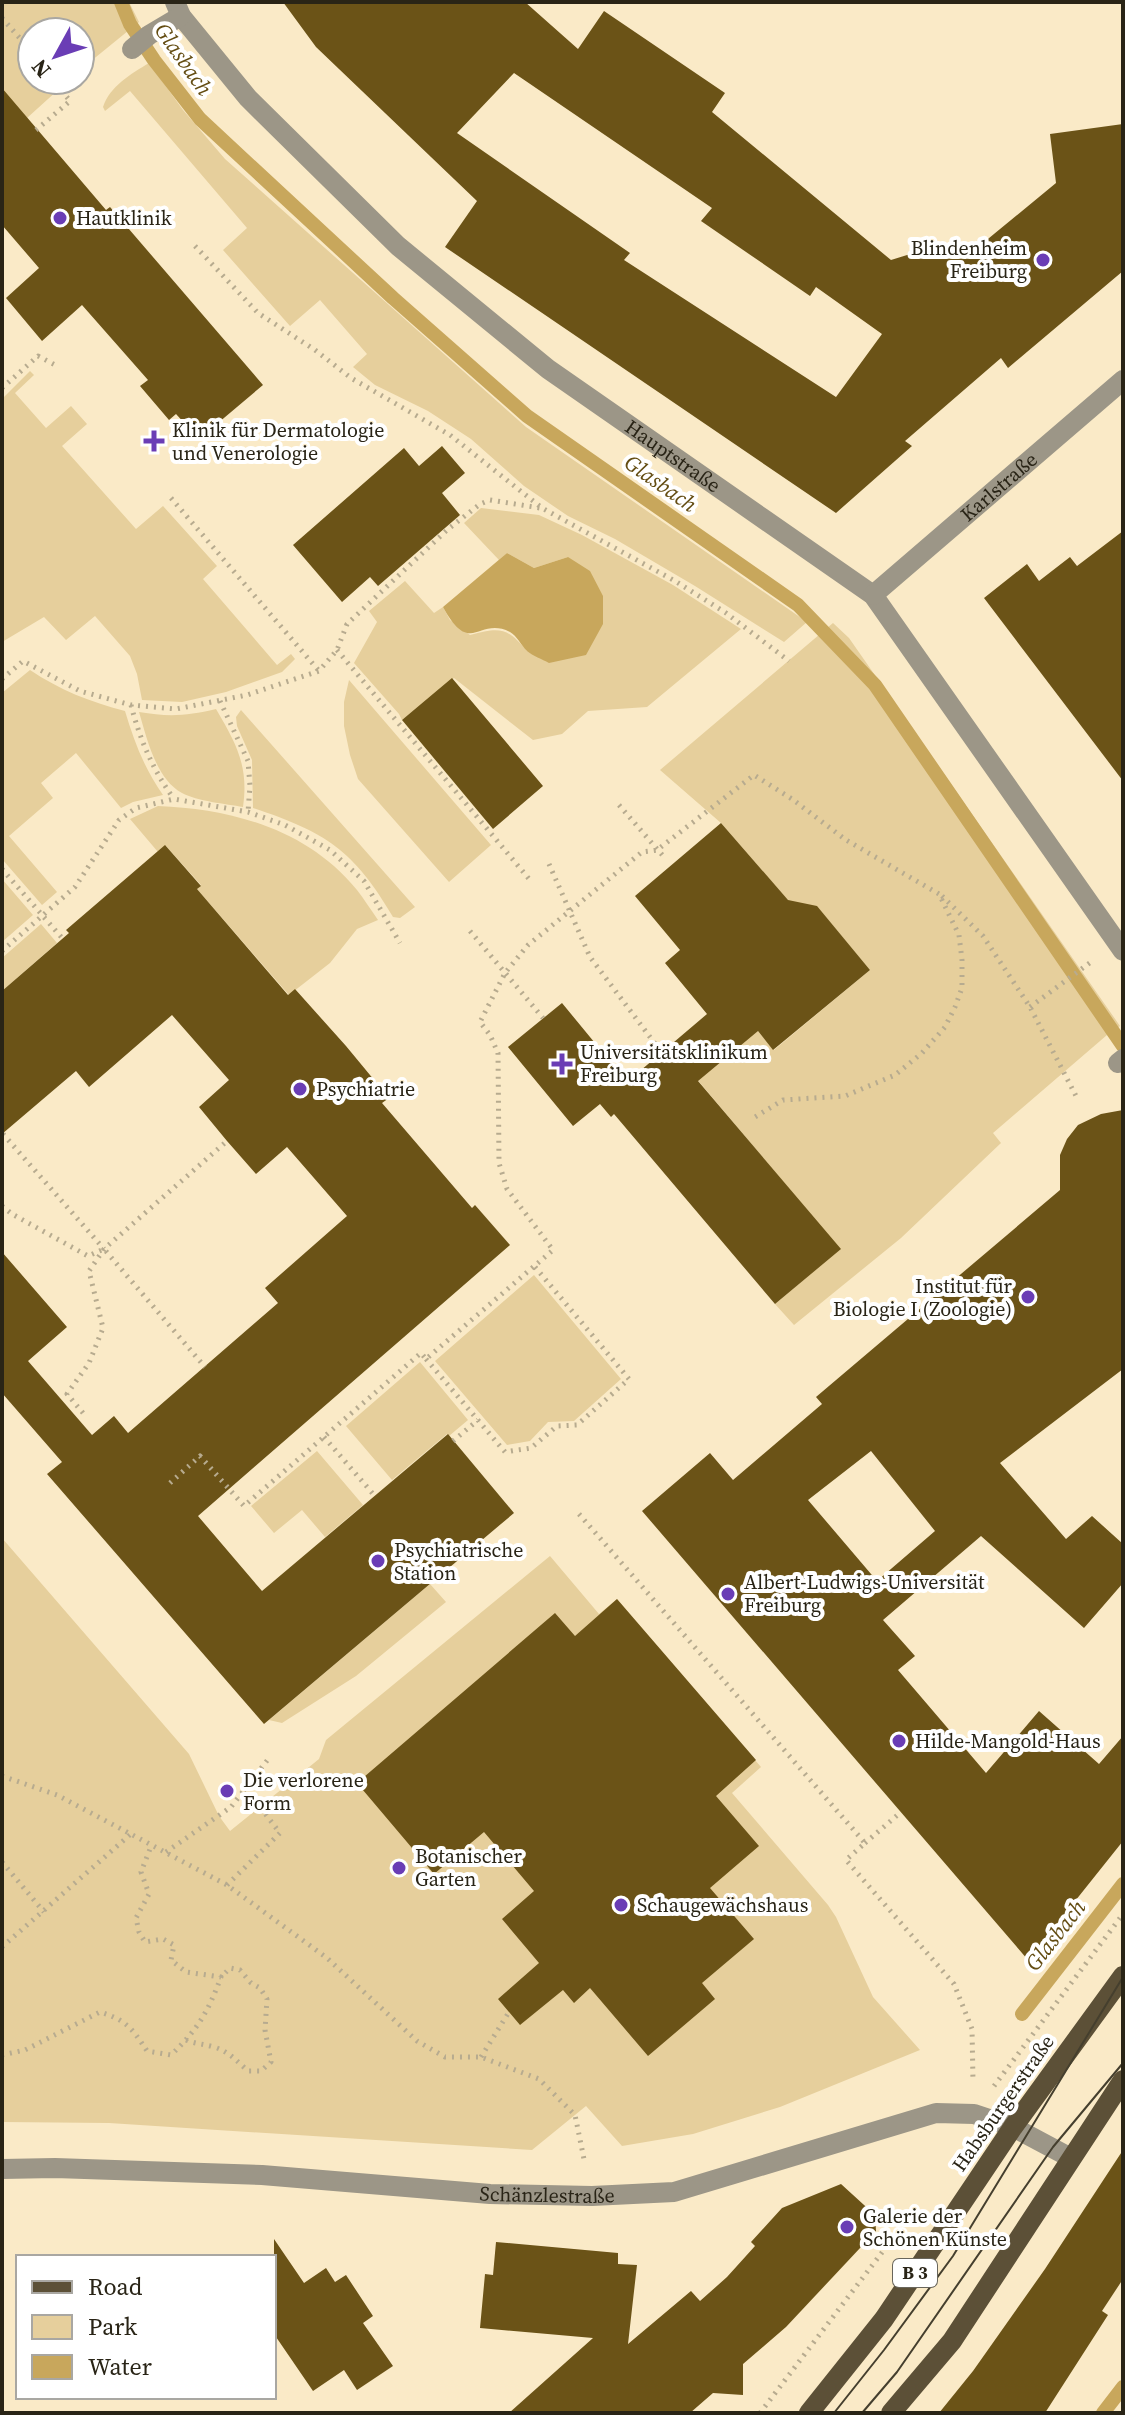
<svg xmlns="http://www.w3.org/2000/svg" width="1125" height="2415" viewBox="0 0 1125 2415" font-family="'Source Serif 4',serif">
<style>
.green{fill:#e6cf9c}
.water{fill:#c8a75c}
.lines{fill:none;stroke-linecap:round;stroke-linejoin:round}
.stream{stroke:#c8a75c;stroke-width:14}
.building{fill:#6b5317;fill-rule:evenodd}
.path{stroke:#b7ab8f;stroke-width:5;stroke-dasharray:2 6;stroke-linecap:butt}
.minor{stroke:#9c9687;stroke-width:20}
.major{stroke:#5c5037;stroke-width:20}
.tram{stroke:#453f2e;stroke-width:2}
.poi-dot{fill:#6a3db5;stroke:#fff;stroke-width:3}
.labels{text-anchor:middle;stroke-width:8;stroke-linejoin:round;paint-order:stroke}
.shield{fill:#fff;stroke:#69665c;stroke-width:2}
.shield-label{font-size:18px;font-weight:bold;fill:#292416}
.poi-label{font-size:20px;fill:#292416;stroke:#fff;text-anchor:start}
.street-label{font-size:20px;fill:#292416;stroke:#fff}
.water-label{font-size:22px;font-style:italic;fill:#644d13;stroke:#fff}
</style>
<rect width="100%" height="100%" fill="#faeac7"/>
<!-- green -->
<path class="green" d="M2,2H129L139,22L80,70V32H32V80H69L27,118L2,90Z
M149,63L183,110L225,159L526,427L807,622L784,642L695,586L615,539L568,516L524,486L471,439L428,411L375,385L353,367L367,354L320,300L290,326L223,250L247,228L130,91L105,111L103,107C110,86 131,74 149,63Z
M30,371L34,375L15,393L46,428L71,406L87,424L62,446L136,529L163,506L217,566L203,579L277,665L291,654L295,659L282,672L226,692L182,702L142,700L137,674L130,656L95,616L66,640L44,617L2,642V399Z
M481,508L539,515L582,535L673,585L741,629L647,707L588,711L562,734L533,740L454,678L402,720L399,714L354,663L377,622L369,611L405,581L434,613L443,607L450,620L470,635C500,627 507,627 527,651L568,557L534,568L507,553L499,560L464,523Z
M833,623L849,638L1120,1026L1107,1035L993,1133L1001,1143L901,1238L794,1325L775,1304L840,1249L680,1059L740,1010L774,1050L870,970L819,909L797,911L721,823L660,770Z
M30,670C60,690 90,702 125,711C134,741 144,768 163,795L133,802L121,808L76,753L41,783L53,798L9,836L57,892L42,905L2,859V693Z
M349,680L491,845L449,882L358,779L350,755L344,726V702Z
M216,709C236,743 249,766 243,807C226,804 197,801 182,793C156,779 147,739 139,712C168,717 187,716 216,709Z
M241,710L415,907L400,918L393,917C354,850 325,832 253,808L252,760L237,726L236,717Z
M158,806C232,809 307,829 357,890C364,899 371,910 378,920L357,929L330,963L289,995L197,889L201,885L166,846L158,852L130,819Z
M2,879L33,915L2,942Z
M41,924L57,943L2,991V958Z
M534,1275L621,1379L574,1421L548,1422L530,1441L507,1445L435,1361Z
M420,1362L468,1420L449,1436L447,1434L392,1480L346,1426Z
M317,1451L363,1505L325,1537L302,1510L274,1533L251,1506Z
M2,1538L189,1754L219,1816L230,1831L319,1759L326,1740L550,1556L599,1614L617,1599L761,1767L732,1793L828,1905L836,1917L873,1997L920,2050L780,2107L693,2134L622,2146L586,2106L532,2150L109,2123L2,2122Z
M430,1584L446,1602L356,1676L282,1723L269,1720Z"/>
<!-- water -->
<path class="water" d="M507,553L534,568L568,557L590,571L603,596V624L586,655L549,663C542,659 533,656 527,651C521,645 517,636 510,632C478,616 471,658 443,607Z"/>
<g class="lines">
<!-- stream -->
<path class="stream" d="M121,2L130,24L154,60L200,119L393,298L527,416L798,605L875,685L1123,1046
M1022,2014L1123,1884
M1103,2413L1123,2387"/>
</g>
<!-- building -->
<path class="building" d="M283,2H525L578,49L604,11L725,93L712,112L891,260L920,251L966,257L1056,183L1050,134L1123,124V271L1008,368L1001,358L905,441L912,446L836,513L445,247L477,201L316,47ZM514,73L712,208L701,221L810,296L816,287L882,334L836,397L624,260L630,253L457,133Z
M2,88L106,210L110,207L263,385L199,439L176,414L169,420L140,386L148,380L82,305L42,341L6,298L39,268L2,225Z
M442,446L465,473L442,493L460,515L378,586L370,577L342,602L293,545L404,448L419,466Z
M1123,531V781L984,598L1027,564L1039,581L1070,557L1077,566Z
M452,678L543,786L493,829L402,720Z
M721,823L788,900L817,906L870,970L773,1050L758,1031L698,1081L841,1249L775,1304L614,1114L611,1117L600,1104L573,1126L508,1047L562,1003L627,1082L707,1014L665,963L680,950L635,896Z
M165,845L201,886L197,889L288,995L295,989L346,1046L389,1098L382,1103L472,1208L475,1205L510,1245L198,1516L262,1591L448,1434L514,1513L264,1724L47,1474L62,1462L2,1393V1252L67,1327L28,1361L92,1435L114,1416L128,1433L278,1303L265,1288L347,1216L287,1147L256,1174L227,1141L199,1107L229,1080L172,1015L89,1087L76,1071L2,1134V991L69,933L66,930Z
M1123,1110V1369L1000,1463L1066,1539L1092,1516L1123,1544V1583L1084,1628L981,1536L883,1620L915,1656L898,1670L986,1773L1039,1711L1099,1764L1123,1736V1841L1028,1960L642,1511L710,1453L733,1480L822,1404L816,1397L1060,1190V1155L1067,1139L1078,1125L1101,1114ZM871,1451L935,1531L877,1581L808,1500Z
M617,1599L756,1760L716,1796L759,1846L710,1888L754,1939L702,1983L715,1999L648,2056L590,1988L574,2003L563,1990L520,2025L498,1999L539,1963L502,1919L534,1891L484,1832L434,1874L357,1783L555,1613L575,1636Z
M1123,2150V2279L1102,2311L1108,2315L1045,2413H939L973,2371L1045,2269Z
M841,2184L875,2215L876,2231L786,2327L743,2364V2395L713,2393L690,2413H509L593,2338L480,2328L485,2274L493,2275L496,2242L618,2253V2264L637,2265L628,2344L691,2291L700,2301L727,2277L755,2246L751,2242L782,2208Z
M274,2239L304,2283L326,2268L335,2282L346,2275L373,2316L363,2323L393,2366L357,2390L344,2370L313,2391L274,2334Z"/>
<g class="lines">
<!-- path -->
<path class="path" d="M2,18L32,52
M36,130L70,101L53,80
M195,246L258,313L315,350L351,378L450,435L542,508L675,581L726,613L789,661
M2,388L38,356L59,367
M171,498L319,671
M337,650L530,880
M2,679L23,661L80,691L131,705L176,709L247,695L319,671L337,650L347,624L447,530L480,504L490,500L540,508
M220,701L248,761L250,786L248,812
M131,705C140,740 153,770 174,799
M619,805L664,857
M549,864L590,957L662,1053
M2,869L63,939
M942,896L983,936L1030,1007L1076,1096
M470,931L543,1018
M2,951L75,887L119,820L136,808L174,799L248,812L285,825L330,850L364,881L400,943
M1030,1007L1091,962
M3,1134L104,1249
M2,1206L12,1214L88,1256L104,1249L205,1367
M426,1359L505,1452L531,1448L557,1426L577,1425L629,1379L535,1267
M83,1413L67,1394L89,1363L103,1328L89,1271L104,1249L227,1141
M324,1437L374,1495
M453,1441L478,1420
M170,1483L200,1456L244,1506L421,1353L426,1359L553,1250L507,1189L499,1163L498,1053L490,1035L480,1022L505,973L528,945L642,852L657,850L754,775L792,799L846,840L939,894L959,935L962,960V988L955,1007L945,1027L922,1053L895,1075L845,1096L783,1100L755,1117
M579,1514L865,1843L846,1860L954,1984L972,2029L973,2081
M2,1776L57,1795L227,1885L327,1958L417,2041L445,2057H481L539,2079L575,2115L585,2164
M865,1843L901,1812
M166,1852L231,1807L269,1758
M2,1862L44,1912
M227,1885L280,1833L246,1789
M2,1947L132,1833
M186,2040C196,2044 204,2044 214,2047C228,2051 237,2061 248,2071H261L271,2062L265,2030L267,1999L260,1988L251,1983L240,1970L230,1968L221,1977
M2,2055L25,2050L100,2012C126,2020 132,2028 147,2051L171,2055C198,2029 208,2012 221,1977L186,1972L171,1960L174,1945L163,1939L145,1942L139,1932L136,1918L149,1894L141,1872L152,1844
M481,2057L509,2012
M994,2086L1123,1914
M760,2413L896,2234"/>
<!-- minor -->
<g class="minor">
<path id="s1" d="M175,2L181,16L248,98L398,246L548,369L873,595L1123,951"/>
<path d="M132,49L149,35L181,16"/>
<path id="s2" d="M873,595L1123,380"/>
<path d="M1118,1063L1123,1059"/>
<path id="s3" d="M2,2169L55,2168L262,2175L490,2194L592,2196L674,2192L936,2113L974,2114L1013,2127L1071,2158"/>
</g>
<!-- major -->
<path class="major" d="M809,2413L884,2319L1013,2127L1123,1976
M891,2413L952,2341L1123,2080"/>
<!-- tram -->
<path class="tram" d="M834,2413L884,2350L953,2256L1123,1977
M862,2413L897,2372L1053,2147L1123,2063"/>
</g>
<!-- markers -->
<g class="poi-dot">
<circle cx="60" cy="218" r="8"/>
<circle cx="1043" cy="260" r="8"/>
<path d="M150 429h8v8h8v8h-8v8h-8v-8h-8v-8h8z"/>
<path d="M558 1052h8v8h8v8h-8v8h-8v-8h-8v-8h8z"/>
<circle cx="300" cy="1089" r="8"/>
<circle cx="1028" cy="1297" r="8"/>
<circle cx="378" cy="1561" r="8"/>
<circle cx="728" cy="1594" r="8"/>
<circle cx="899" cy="1741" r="8"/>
<circle cx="227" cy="1791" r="8"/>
<circle cx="399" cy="1868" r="8"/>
<circle cx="621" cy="1905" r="8"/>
<circle cx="847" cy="2227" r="8"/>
</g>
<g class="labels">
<!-- shield labels -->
<rect class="shield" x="893" y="2259" width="44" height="28" rx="6"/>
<g class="shield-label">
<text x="915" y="2279">B 3</text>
</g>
<!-- poi labels -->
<g class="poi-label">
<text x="76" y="225">Hautklinik</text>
<text x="1027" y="255" text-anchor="end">Blindenheim<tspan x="1027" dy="23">Freiburg</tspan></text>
<text x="172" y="437">Klinik für Dermatologie<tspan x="172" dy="23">und Venerologie</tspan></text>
<text x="580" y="1059">Universitätsklinikum<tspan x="580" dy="23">Freiburg</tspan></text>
<text x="316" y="1096">Psychiatrie</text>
<text x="1012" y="1293" text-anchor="end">Institut für<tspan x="1012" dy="23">Biologie I (Zoologie)</tspan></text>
<text x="394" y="1557">Psychiatrische<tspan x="394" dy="23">Station</tspan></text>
<text x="744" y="1589">Albert-Ludwigs-Universität<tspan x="744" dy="23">Freiburg</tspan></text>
<text x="915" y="1748">Hilde-Mangold-Haus</text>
<text x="243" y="1787">Die verlorene<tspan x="243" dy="23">Form</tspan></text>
<text x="415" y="1863">Botanischer<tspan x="415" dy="23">Garten</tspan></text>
<text x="637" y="1912">Schaugewächshaus</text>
<text x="863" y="2223">Galerie der<tspan x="863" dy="23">Schönen Künste</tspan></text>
</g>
<!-- street labels -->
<g class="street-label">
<text dy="7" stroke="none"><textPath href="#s1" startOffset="678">Hauptstraße</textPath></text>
<text dy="7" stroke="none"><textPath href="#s2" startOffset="166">Karlstraße</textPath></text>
<text transform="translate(1003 2103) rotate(-55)" y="7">Habsburgerstraße</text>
<text dy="7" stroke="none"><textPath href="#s3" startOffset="546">Schänzlestraße</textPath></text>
</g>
<!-- water labels -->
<g class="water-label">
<text transform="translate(184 59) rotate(55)" y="8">Glasbach</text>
<text transform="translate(661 483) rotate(35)" y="8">Glasbach</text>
<text transform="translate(1055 1935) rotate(-52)" y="8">Glasbach</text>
</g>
</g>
<!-- border -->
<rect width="1125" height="2415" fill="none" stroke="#292416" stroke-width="8"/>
<!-- legend -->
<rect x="16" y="2255" width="260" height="144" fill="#ffffff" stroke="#a9a7a2" stroke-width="2"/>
<rect x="32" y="2281" width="40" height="12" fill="#5c5037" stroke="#a9a7a2" stroke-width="2"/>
<text x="88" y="2295" font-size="24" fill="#292416">Road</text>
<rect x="32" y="2315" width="40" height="24" fill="#e6cf9c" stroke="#a9a7a2" stroke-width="2"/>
<text x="88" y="2335" font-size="24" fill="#292416">Park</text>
<rect x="32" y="2355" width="40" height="24" fill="#c8a75c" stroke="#a9a7a2" stroke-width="2"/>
<text x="88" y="2375" font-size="24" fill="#292416">Water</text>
<!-- north arrow -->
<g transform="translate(56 56) rotate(230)"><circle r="38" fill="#ffffff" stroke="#a9a7a2" stroke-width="2"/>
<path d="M0-6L14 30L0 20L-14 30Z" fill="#6a3db5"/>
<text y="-12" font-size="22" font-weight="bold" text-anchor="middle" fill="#292416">N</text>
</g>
</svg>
